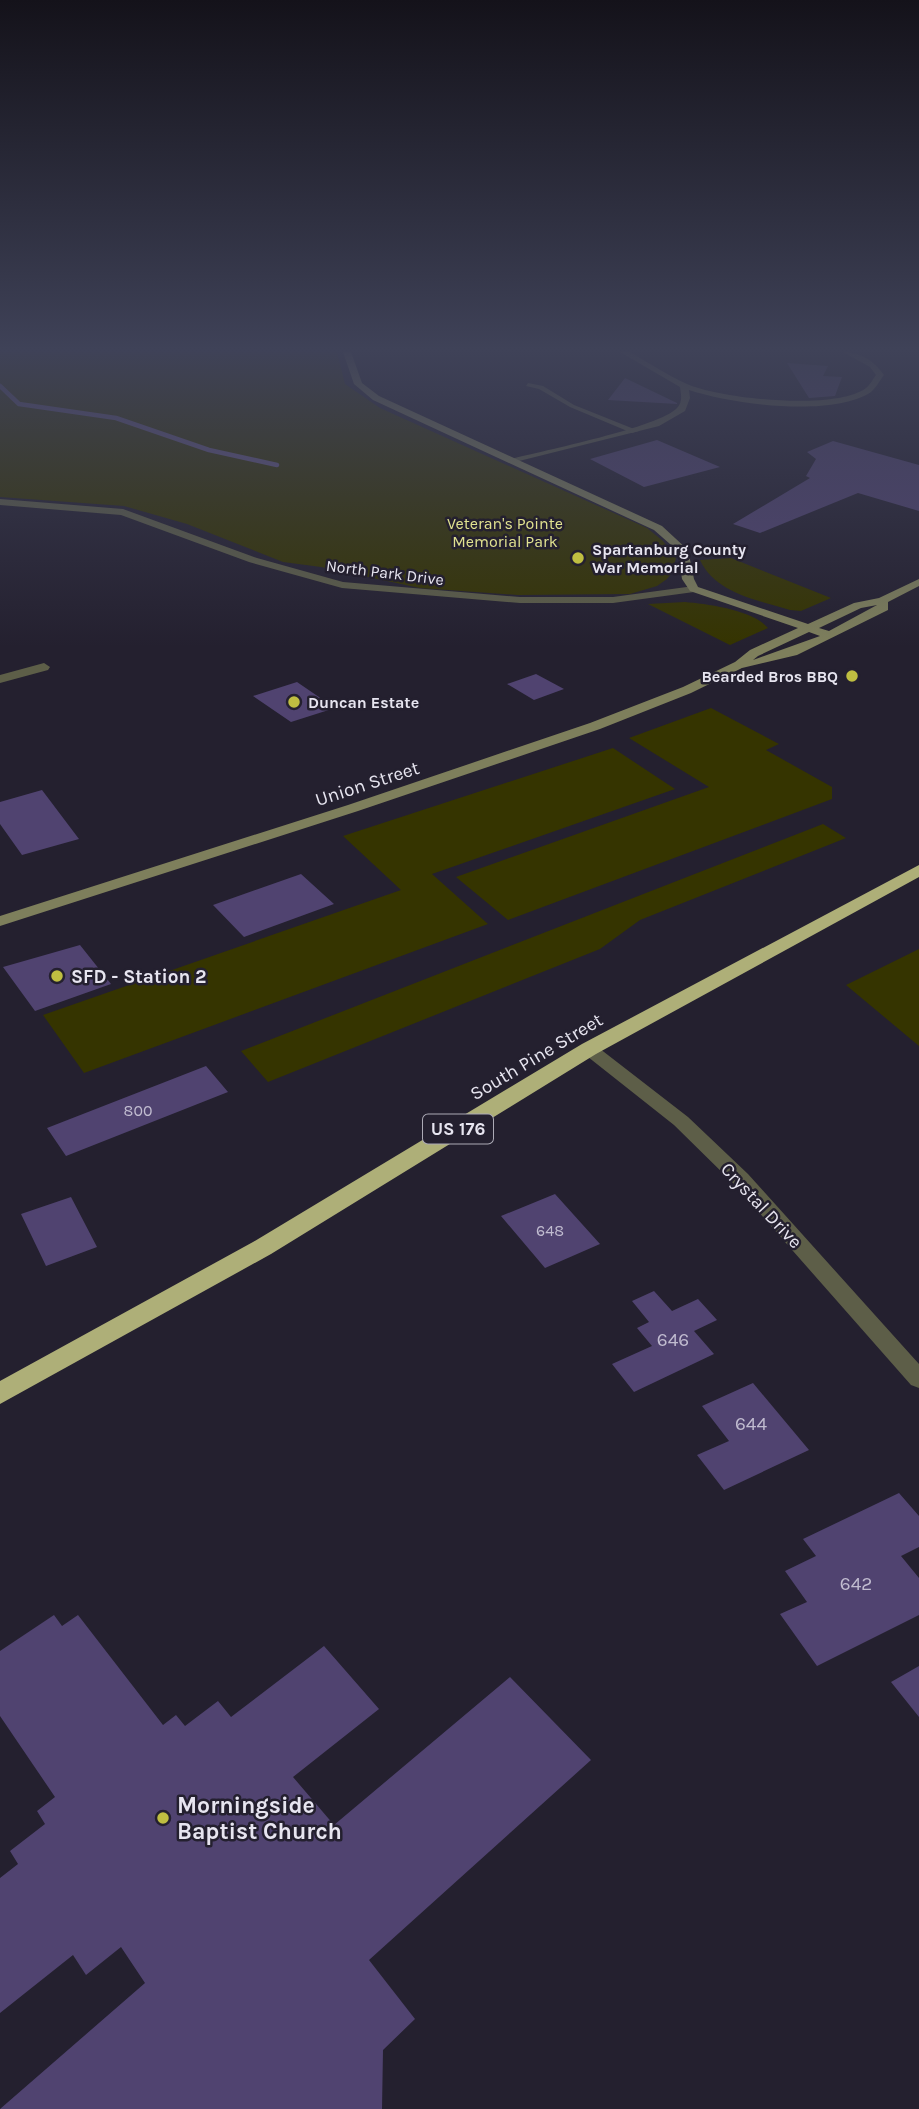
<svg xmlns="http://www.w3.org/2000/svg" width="919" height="2109" viewBox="0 0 919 2109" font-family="Karla,sans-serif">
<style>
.green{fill:#353400}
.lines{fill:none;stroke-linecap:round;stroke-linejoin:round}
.stream{stroke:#675a88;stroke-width:4.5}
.building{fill:#504370}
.lane{fill:#5d5e48;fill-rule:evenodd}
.street{fill:#5d5e48;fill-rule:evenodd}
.secondary{fill:#7e7f5c;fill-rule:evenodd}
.highway{fill:#aeaf78;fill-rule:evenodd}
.poi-dot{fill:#bfbe41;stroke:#24202f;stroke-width:2.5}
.labels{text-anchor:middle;stroke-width:5;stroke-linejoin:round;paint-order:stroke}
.far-park-label{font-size:16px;fill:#e1e290;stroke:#24202f}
.far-poi-label{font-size:16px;font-weight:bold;fill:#e7e5f0;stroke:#24202f;text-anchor:start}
.far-street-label{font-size:16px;fill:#e7e5f0;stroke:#24202f}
.number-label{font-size:16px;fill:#c1bcd0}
.shield{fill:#24202f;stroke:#acaab6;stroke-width:2}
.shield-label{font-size:18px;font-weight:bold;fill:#e7e5f0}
.street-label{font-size:19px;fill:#e7e5f0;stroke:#24202f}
.poi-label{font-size:19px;font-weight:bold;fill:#e7e5f0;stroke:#24202f;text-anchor:start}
.near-number-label{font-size:19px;fill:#c1bcd0}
.near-poi-label{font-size:23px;font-weight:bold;fill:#e7e5f0;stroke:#24202f;text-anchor:start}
</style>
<rect width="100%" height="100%" fill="#24202f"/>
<!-- green -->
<path class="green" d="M0,352H337L345,384L380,408L647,528L663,541L676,558L672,573L667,579L657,586L630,594L518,595L420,588L321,567L283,562L187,524L124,506L0,497Z
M731,558L831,598L801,611L790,610C757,600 715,593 700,560Z
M685,602C708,604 753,610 768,628L730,645L648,604Z
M711,708L779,744L766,750L832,787V799L508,920L456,877L709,787L629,738Z
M613,748L675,789L432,874L488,924L84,1073L43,1015L401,890L343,836Z
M823,824L846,838L640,920L600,949L268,1082L241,1051Z
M919,949V1046L846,985Z"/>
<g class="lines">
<!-- stream -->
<path class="stream" d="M0,386L19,404L116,418L209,450L277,465"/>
</g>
<!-- building -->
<path class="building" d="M787,363L828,366L823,376L842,377L835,396L809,398Z
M625,378L677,403V404L608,400Z
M657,440L720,467L644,487L590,459Z
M833,441L919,465V511L858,493L760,533L733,524L810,478L806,476L816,459L807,452Z
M536,674L564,689L534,700L507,684Z
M297,682L335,708L291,722L253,696Z
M42,790L79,839L22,855L0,824V802Z
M301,874L334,904L244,937L213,905Z
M80,945L111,984L35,1011L3,967Z
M206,1066L228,1092L66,1156L47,1128Z
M555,1194L600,1244L545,1268L501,1216Z
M71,1197L97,1247L46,1266L21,1214Z
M654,1291L672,1311L698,1299L717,1320L694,1331L714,1354L634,1392L612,1364L652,1346L637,1328L649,1322L632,1301Z
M753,1383L809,1450L724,1490L697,1455L729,1441L702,1406Z
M899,1493L919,1516V1547L901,1556L919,1578V1615L817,1666L780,1614L807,1602L785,1571L816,1556L803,1539Z
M54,1615L62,1626L78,1615L163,1725L176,1715L185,1726L218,1701L231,1717L324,1646L379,1709L293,1777L334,1825L510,1677L591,1760L369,1960L415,2019L383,2050L382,2109H0L145,1983L121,1947L86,1975L73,1955L0,2013V1878L18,1864L10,1851L45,1824L37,1811L55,1797L0,1716V1651Z
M919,1666V1717L891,1682Z"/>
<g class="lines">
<!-- lane -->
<path class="lane" d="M528,383L543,386L574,405L639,431L632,433L570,407L539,389L526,386Z"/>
<!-- street -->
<path class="street" d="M620,352H630C649,363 667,375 687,384C721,399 836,411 866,388C870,385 873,379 876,375L870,367L843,352C861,352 874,361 884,375C880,380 876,388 871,392C832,418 731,404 689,390L690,398L685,411L659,426L511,463V459C542,451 660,427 677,408C683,402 681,394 680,387Z
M0,499L123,509L257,558L343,582L520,597H613L694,586L700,589L694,592L613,603H520L342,588L249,562L121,515L0,505Z
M44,663L50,667L48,670L0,683V675Z
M589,1044L595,1045L688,1117L748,1174L919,1364V1388L911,1385L734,1184L674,1125L583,1053L580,1049Z"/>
<!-- secondary -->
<path class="secondary" d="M343,352H351L362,383L379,396L662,526L688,550L694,579L698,587L808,624L854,603L879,598L919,579V586L888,602V610L797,655L742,668L691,693L600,729L358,811L0,926V916L348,805L590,723L683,687L735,662L750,650L798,628L690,591L682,579L678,551L654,530L373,400L354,384ZM877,605L829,631L819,628L861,608ZM809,632L820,636L753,660L758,656Z"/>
<!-- highway -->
<path class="highway" d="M919,865V877L596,1054L271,1254L0,1404V1381L253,1242L582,1044Z"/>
</g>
<!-- sky -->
<linearGradient id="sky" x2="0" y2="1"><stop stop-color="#14121a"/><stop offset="0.54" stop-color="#3f4258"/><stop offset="1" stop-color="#3f4258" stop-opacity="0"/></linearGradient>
<rect width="919" height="647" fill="url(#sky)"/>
<!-- markers -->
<g class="poi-dot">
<circle cx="578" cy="558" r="7"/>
<circle cx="852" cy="676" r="7"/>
<circle cx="294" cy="702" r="7"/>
<circle cx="57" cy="976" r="7"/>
<circle cx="163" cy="1818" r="7"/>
</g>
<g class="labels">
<!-- far-park labels -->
<g class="far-park-label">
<text x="505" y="529">Veteran's Pointe<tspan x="505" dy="18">Memorial Park</tspan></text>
</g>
<!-- far-poi labels -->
<g class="far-poi-label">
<text x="592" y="555">Spartanburg County<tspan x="592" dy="18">War Memorial</tspan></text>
<text x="838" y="682" text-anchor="end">Bearded Bros BBQ</text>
<text x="308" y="708">Duncan Estate</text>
</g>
<!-- far-street labels -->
<g class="far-street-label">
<text transform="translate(385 572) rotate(7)" y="6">North Park Drive</text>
</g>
<!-- number labels -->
<g class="number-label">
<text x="138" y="1116">800</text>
<text x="550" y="1236">648</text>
</g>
<!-- shield labels -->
<rect class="shield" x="423" y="1114.5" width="70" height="29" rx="5"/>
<g class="shield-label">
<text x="458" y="1135">US 176</text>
</g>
<!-- street labels -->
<g class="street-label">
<text transform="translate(367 783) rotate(-18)" y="7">Union Street</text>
<text transform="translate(536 1056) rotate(-31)" y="7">South Pine Street</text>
<text transform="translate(762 1205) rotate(47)" y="7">Crystal Drive</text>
</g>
<!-- poi labels -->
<g class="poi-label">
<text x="71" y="983">SFD - Station 2</text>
</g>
<!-- near-number labels -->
<g class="near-number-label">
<text x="673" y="1346">646</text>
<text x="751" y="1430">644</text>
<text x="856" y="1590">642</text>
</g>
<!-- near-poi labels -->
<g class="near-poi-label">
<text x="177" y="1813">Morningside<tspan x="177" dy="26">Baptist Church</tspan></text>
</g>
</g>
</svg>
